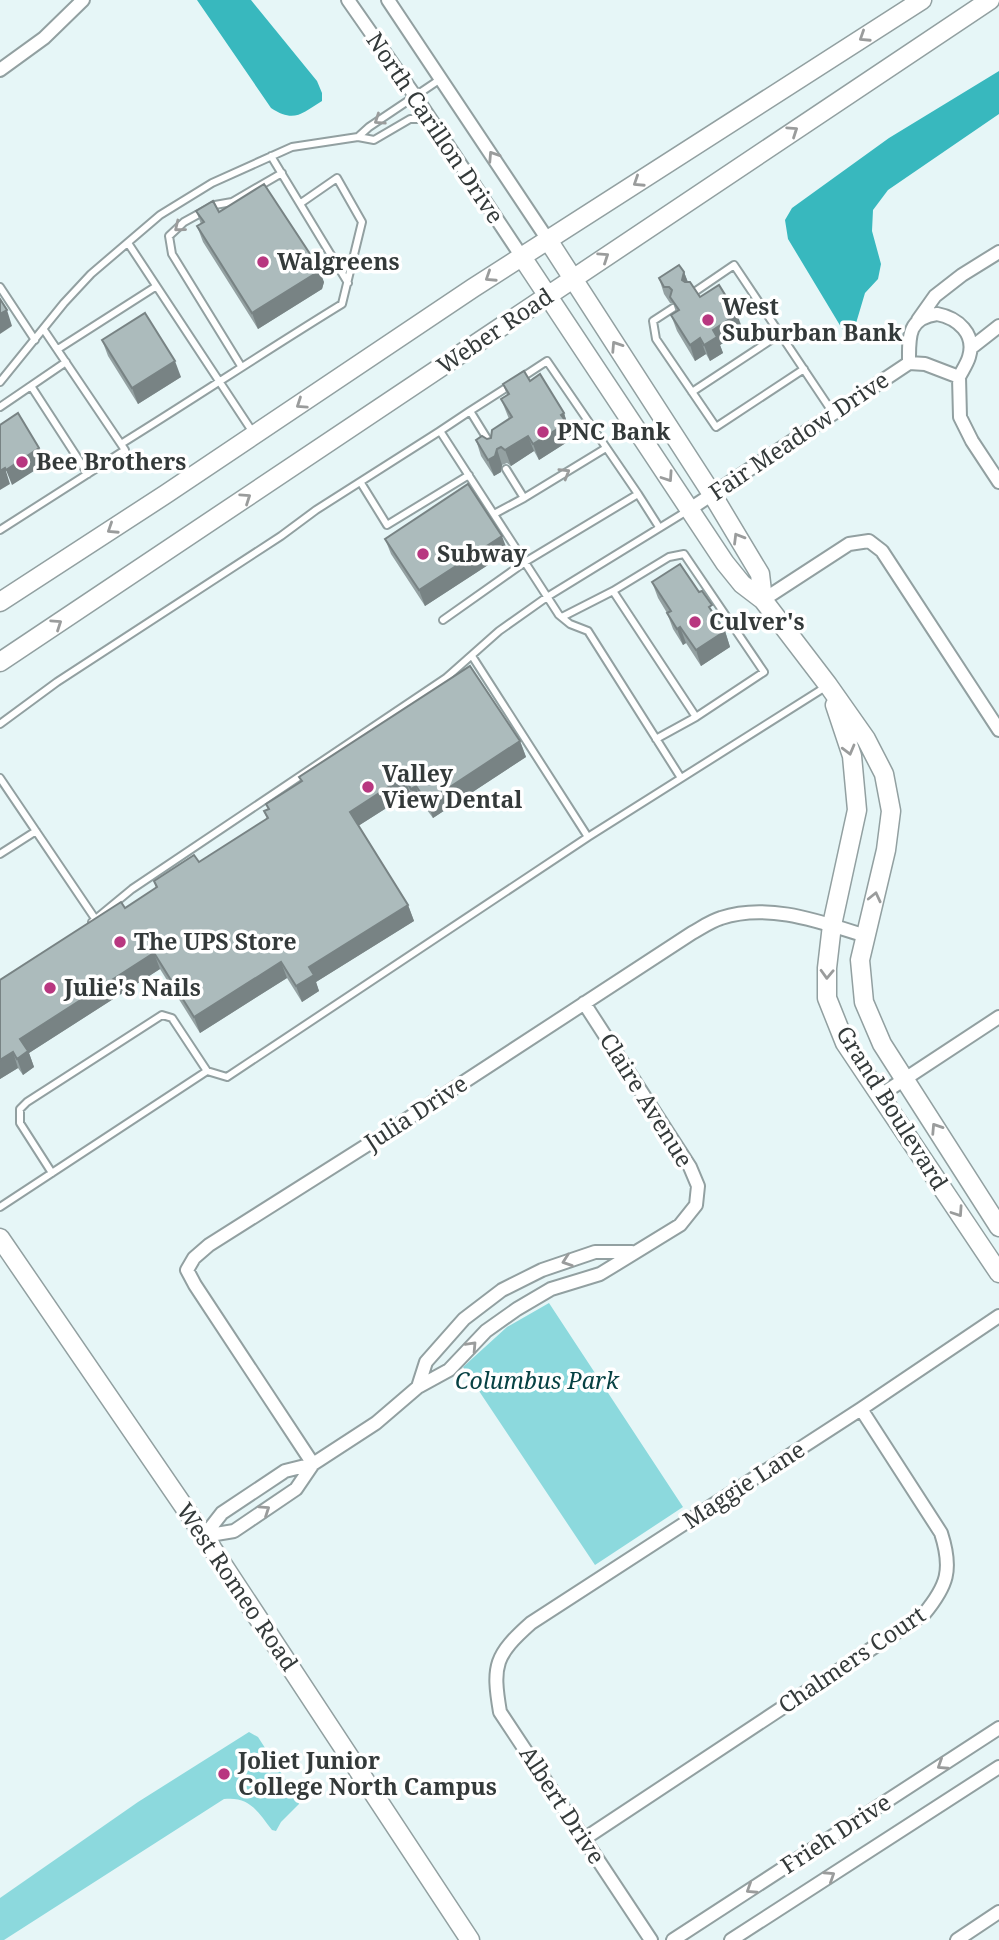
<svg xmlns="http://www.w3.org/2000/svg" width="999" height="1940" viewBox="0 0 999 1940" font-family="'Noto Serif',serif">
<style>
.green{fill:#8cd9dd}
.water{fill:#38b8be}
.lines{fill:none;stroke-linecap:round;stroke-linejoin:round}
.lane-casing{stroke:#92a0a1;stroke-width:10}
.street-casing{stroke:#92a0a1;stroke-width:16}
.secondary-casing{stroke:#92a0a1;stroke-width:21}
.lane{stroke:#fff;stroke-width:6}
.street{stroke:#fff;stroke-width:12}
.secondary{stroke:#fff;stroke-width:18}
.wall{fill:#94a1a2}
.shaded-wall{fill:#788384}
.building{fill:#acbbbc;stroke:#788384;stroke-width:2}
.oneway{stroke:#9a9c9c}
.poi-dot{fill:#b83780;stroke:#fff;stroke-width:2.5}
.labels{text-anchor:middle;stroke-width:7;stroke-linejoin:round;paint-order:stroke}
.street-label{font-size:23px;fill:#343a3a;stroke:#fff}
.poi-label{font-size:23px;font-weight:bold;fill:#343a3a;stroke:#fff;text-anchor:start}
.park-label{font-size:23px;font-style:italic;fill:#064143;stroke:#fff}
</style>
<rect width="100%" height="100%" fill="#e6f6f7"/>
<!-- green -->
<path class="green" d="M549,1303L683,1507L595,1565L463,1367L507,1327Z
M249,1732L258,1737L299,1801V1804L281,1822L276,1831L272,1830C258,1812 250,1796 224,1799L4,1940H0V1898L138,1802Z"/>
<!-- water -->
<path class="water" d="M197,0H251L317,81L322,93V101C301,114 294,123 271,108Z
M999,71V114L888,190L873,210L872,231L881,264L878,279L865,293L854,330L844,332L788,239L785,220L792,208L889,138Z"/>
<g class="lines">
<!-- lane casing -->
<g class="lane-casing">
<path id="lane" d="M358,137L369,127L442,78
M271,156L348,283
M128,243L254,434
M0,287L35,340
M693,293L734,265L833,413
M673,308L653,321L656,339L716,427L804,369
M58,349L155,287
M241,366L172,254L169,236L184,222L215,205L232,202L282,173
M0,382L64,303L91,274L160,215L212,183L292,147L358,137L374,140L410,119H430
M31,386L88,474
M692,392L780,334
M0,407L66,362
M440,431L470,411
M121,444C195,398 267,350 342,304L362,222L337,178L301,203
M491,445L470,411L509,386
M361,483L387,525L469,475
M638,494L659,527
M524,498L606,448
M494,514L524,498L506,469
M0,530L125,450L44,330
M613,591L696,717
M562,617L613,591L669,557L684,554L764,672L696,717L656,739
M443,620L525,562L638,494L547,361L521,378
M472,656L588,837L827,686
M0,724L57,682L281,536L316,510L440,431L559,615L570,624L588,631L681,778
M0,778L96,920
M0,854L36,831
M92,922L132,889L446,678L499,631L547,597L687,511
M52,1173L20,1123V1109L27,1102L162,1015L172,1018L207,1071L227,1077L588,837
M0,1207L207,1071"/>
</g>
<!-- street casing -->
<g class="street-casing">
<path id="street" d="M348,0L415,96L522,257
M388,0L548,240
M0,70L44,38L83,0
M937,314C958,318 976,334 969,357C967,364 962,371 959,377L925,364L909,363C909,338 907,318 937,314Z
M918,320L935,296L962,275L999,252
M971,348L999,326
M959,377L960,417L972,441L999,482
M690,509L909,363
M763,600L849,544L869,541L882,551L999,730
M879,1096L999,1017
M418,1387L426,1362L464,1319L502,1290L542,1270L595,1252H632
M313,1464L195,1285L187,1270L194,1258L209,1245L375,1140L692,933C701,928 711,921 721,918C768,902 821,922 866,936
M204,1536L222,1513L285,1471L313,1464L376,1423L418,1387L449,1370L486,1331L517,1309L551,1289L600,1274L680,1225L696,1205L698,1186L690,1167L584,1003
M204,1536L234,1531L296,1489L313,1464
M584,1839L924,1614C947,1586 953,1570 941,1533L861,1409
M651,1940L500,1712C492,1665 495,1655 531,1623L861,1409L999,1316
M673,1940L999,1728
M731,1940L999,1767
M957,1940L999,1912"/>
</g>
<!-- secondary casing -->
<g class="secondary-casing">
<path id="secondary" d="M548,240L712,494L760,574L763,600
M522,257L725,563L742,584L763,600L828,685L866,739L884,774L891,811L886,850L860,960L864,1002L882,1044L999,1227
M0,602L166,494L473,288L922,0
M0,662L990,0
M835,705L852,756L857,810L832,925L827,968V998L845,1043L999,1273
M0,1238L204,1536L470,1940"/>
</g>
<!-- lane -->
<use href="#lane" class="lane"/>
<!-- street -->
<use href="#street" class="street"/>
<!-- secondary -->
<use href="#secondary" class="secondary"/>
</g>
<!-- wall -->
<path class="wall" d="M196,211L219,212L324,282L322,289L258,329L203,242L197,226L201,224Z
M684,272L688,282L700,297L743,330L720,345L723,353L710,361L706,354L695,361L677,331L671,315L676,312L673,303H670L664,294L659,278Z
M102,340L181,377L138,404L108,356Z
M530,381L564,413L572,439L539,460L534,451L511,466L507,463L502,465L501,472L494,476L481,456L476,440L491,438L509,419L501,399L507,395L503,384Z
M385,539L508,552L425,606L391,554Z
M652,582L716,618L725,631L730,647L701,666L686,643L683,645L673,629L667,613L658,598Z
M520,741L526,757L433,818L421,802L417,805L410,793L358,826L408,905L414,921L316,982L319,991L302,1002L287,978L200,1033L160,969L29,1053L34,1067L23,1075L18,1068L0,1079V980L125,908L156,888L154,881L199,862L267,819L264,811L268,809L266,804L301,782L299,777Z"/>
<!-- shaded-wall -->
<path class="shaded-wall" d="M318,266L324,282L322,289L258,329L252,313Z
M684,272L690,288L682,280Z
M7,310L12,326L0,334V314Z
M737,314L743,330L720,345L723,353L710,361L704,345L713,330Z
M700,338L706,354L695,361L690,345Z
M175,361L181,377L138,404L132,388Z
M564,413L572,439L539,460L533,444Z
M528,436L534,451L511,466L505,450Z
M39,448L45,464L12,485L6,470Z
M497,449L502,465L501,472L494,476L488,460Z
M5,468L10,484L0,490V471Z
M502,536L508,552L425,606L419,590Z
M680,627L686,643L683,645L677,629Z
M725,631L730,647L701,666L696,650Z
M520,741L526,757L433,818L427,802Z
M404,777L410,793L355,828L350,812Z
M416,786L421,802L417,805L411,789Z
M408,905L414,921L316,982L319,991L302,1002L296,986L309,967Z
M154,953L160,969L29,1053L34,1067L23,1075L17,1059L20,1039Z
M281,962L287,978L200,1033L194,1017Z
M13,1052L18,1068L0,1079V1060Z"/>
<!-- building -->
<path class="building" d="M264,184L318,266L316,273L252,313L197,226L204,222L196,211L213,201L219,212Z
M679,265L684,272L682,280L685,282H690L700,297L719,285L737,314L713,330L717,337L704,345L700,338L690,345L671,315L679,310L670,297L672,290L669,287H664L659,278Z
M0,299L7,310L0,314Z
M145,313L175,361L132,388L102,340Z
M524,371L530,381L540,374L564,413L561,415L567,423L533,444L528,436L505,450L501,447L497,449L495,456L488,460L476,440L482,436L487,439L491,438L492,430L512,417L501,399L509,394L503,384Z
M18,413L39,448L6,470L5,468L0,471V425Z
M468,484L502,536L419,590L385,539Z
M680,564L699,592L702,591L712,605L709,607L725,631L696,650L680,627L677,629L667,613L671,611L652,582Z
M470,666L520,741L427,802L416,786L411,789L404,777L350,812L408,905L309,967L314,975L296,986L281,962L194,1017L154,953L20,1039L28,1051L17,1059L13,1052L0,1060V980L121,902L125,908L157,887L154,881L194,855L199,862L268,818L264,811L269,809L266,804L302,781L299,777Z"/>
<!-- one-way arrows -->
<defs><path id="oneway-chevron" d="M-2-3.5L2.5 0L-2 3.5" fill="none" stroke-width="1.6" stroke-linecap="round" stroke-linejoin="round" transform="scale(1.75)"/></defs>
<g class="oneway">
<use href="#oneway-chevron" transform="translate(864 37) rotate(147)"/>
<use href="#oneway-chevron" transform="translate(379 120) rotate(146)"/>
<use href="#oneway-chevron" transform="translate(793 131) rotate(-34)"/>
<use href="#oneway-chevron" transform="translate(493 156) rotate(-123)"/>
<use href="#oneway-chevron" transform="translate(638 182) rotate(147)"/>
<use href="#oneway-chevron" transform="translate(179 227) rotate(141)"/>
<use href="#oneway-chevron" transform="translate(604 257) rotate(-34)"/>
<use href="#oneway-chevron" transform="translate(490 277) rotate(147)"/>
<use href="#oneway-chevron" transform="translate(616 346) rotate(-123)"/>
<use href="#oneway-chevron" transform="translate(301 404) rotate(146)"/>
<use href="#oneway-chevron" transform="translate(565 473) rotate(-31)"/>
<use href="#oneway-chevron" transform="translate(668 477) rotate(56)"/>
<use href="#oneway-chevron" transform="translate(246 498) rotate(-34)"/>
<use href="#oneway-chevron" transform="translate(112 529) rotate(147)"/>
<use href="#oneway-chevron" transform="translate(738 538) rotate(-121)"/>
<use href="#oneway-chevron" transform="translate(57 624) rotate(-34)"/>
<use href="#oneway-chevron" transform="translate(849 750) rotate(75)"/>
<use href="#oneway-chevron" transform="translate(875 897) rotate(-77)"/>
<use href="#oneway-chevron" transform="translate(827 974) rotate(92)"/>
<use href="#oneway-chevron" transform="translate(936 1128) rotate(-123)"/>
<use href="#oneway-chevron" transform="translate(958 1212) rotate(56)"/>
<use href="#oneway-chevron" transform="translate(567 1261) rotate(161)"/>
<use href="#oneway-chevron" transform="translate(472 1346) rotate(-47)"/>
<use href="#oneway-chevron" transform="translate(265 1510) rotate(-34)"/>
<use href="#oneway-chevron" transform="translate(942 1765) rotate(147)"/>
<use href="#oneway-chevron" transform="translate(830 1876) rotate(-33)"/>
<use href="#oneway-chevron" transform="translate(751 1889) rotate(147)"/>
</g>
<!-- markers -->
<g class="poi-dot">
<circle cx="263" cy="262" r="7"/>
<circle cx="708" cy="320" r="7"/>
<circle cx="543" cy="432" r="7"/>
<circle cx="22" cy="462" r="7"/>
<circle cx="423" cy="554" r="7"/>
<circle cx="695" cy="622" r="7"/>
<circle cx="368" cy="787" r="7"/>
<circle cx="120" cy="942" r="7"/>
<circle cx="50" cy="988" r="7"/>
<circle cx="224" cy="1774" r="7"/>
</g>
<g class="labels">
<!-- street labels -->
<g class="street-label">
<text transform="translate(435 128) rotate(56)" y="8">North Carillon Drive</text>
<text transform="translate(495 331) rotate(-34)" y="8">Weber Road</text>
<text transform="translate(799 436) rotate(-34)" y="8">Fair Meadow Drive</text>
<text transform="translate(646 1100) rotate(58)" y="8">Claire Avenue</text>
<text transform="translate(892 1108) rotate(58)" y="8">Grand Boulevard</text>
<text transform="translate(416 1113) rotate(-33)" y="8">Julia Drive</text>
<text transform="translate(744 1485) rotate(-33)" y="8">Maggie Lane</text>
<text transform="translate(237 1587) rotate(56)" y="8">West Romeo Road</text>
<text transform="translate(852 1660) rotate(-34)" y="8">Chalmers Court</text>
<text transform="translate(562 1805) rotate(57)" y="8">Albert Drive</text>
<text transform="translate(836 1834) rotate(-33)" y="8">Frieh Drive</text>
</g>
<!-- poi labels -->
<g class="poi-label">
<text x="277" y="270">Walgreens</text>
<text x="722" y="315">West<tspan x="722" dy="26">Suburban Bank</tspan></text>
<text x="557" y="440">PNC Bank</text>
<text x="36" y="470">Bee Brothers</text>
<text x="437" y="562">Subway</text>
<text x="709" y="630">Culver's</text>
<text x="382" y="782">Valley<tspan x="382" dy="26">View Dental</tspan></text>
<text x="134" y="950">The UPS Store</text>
<text x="64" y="996">Julie's Nails</text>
<text x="238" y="1769">Joliet Junior<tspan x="238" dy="26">College North Campus</tspan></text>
</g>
<!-- park labels -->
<g class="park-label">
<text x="537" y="1389">Columbus Park</text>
</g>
</g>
</svg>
